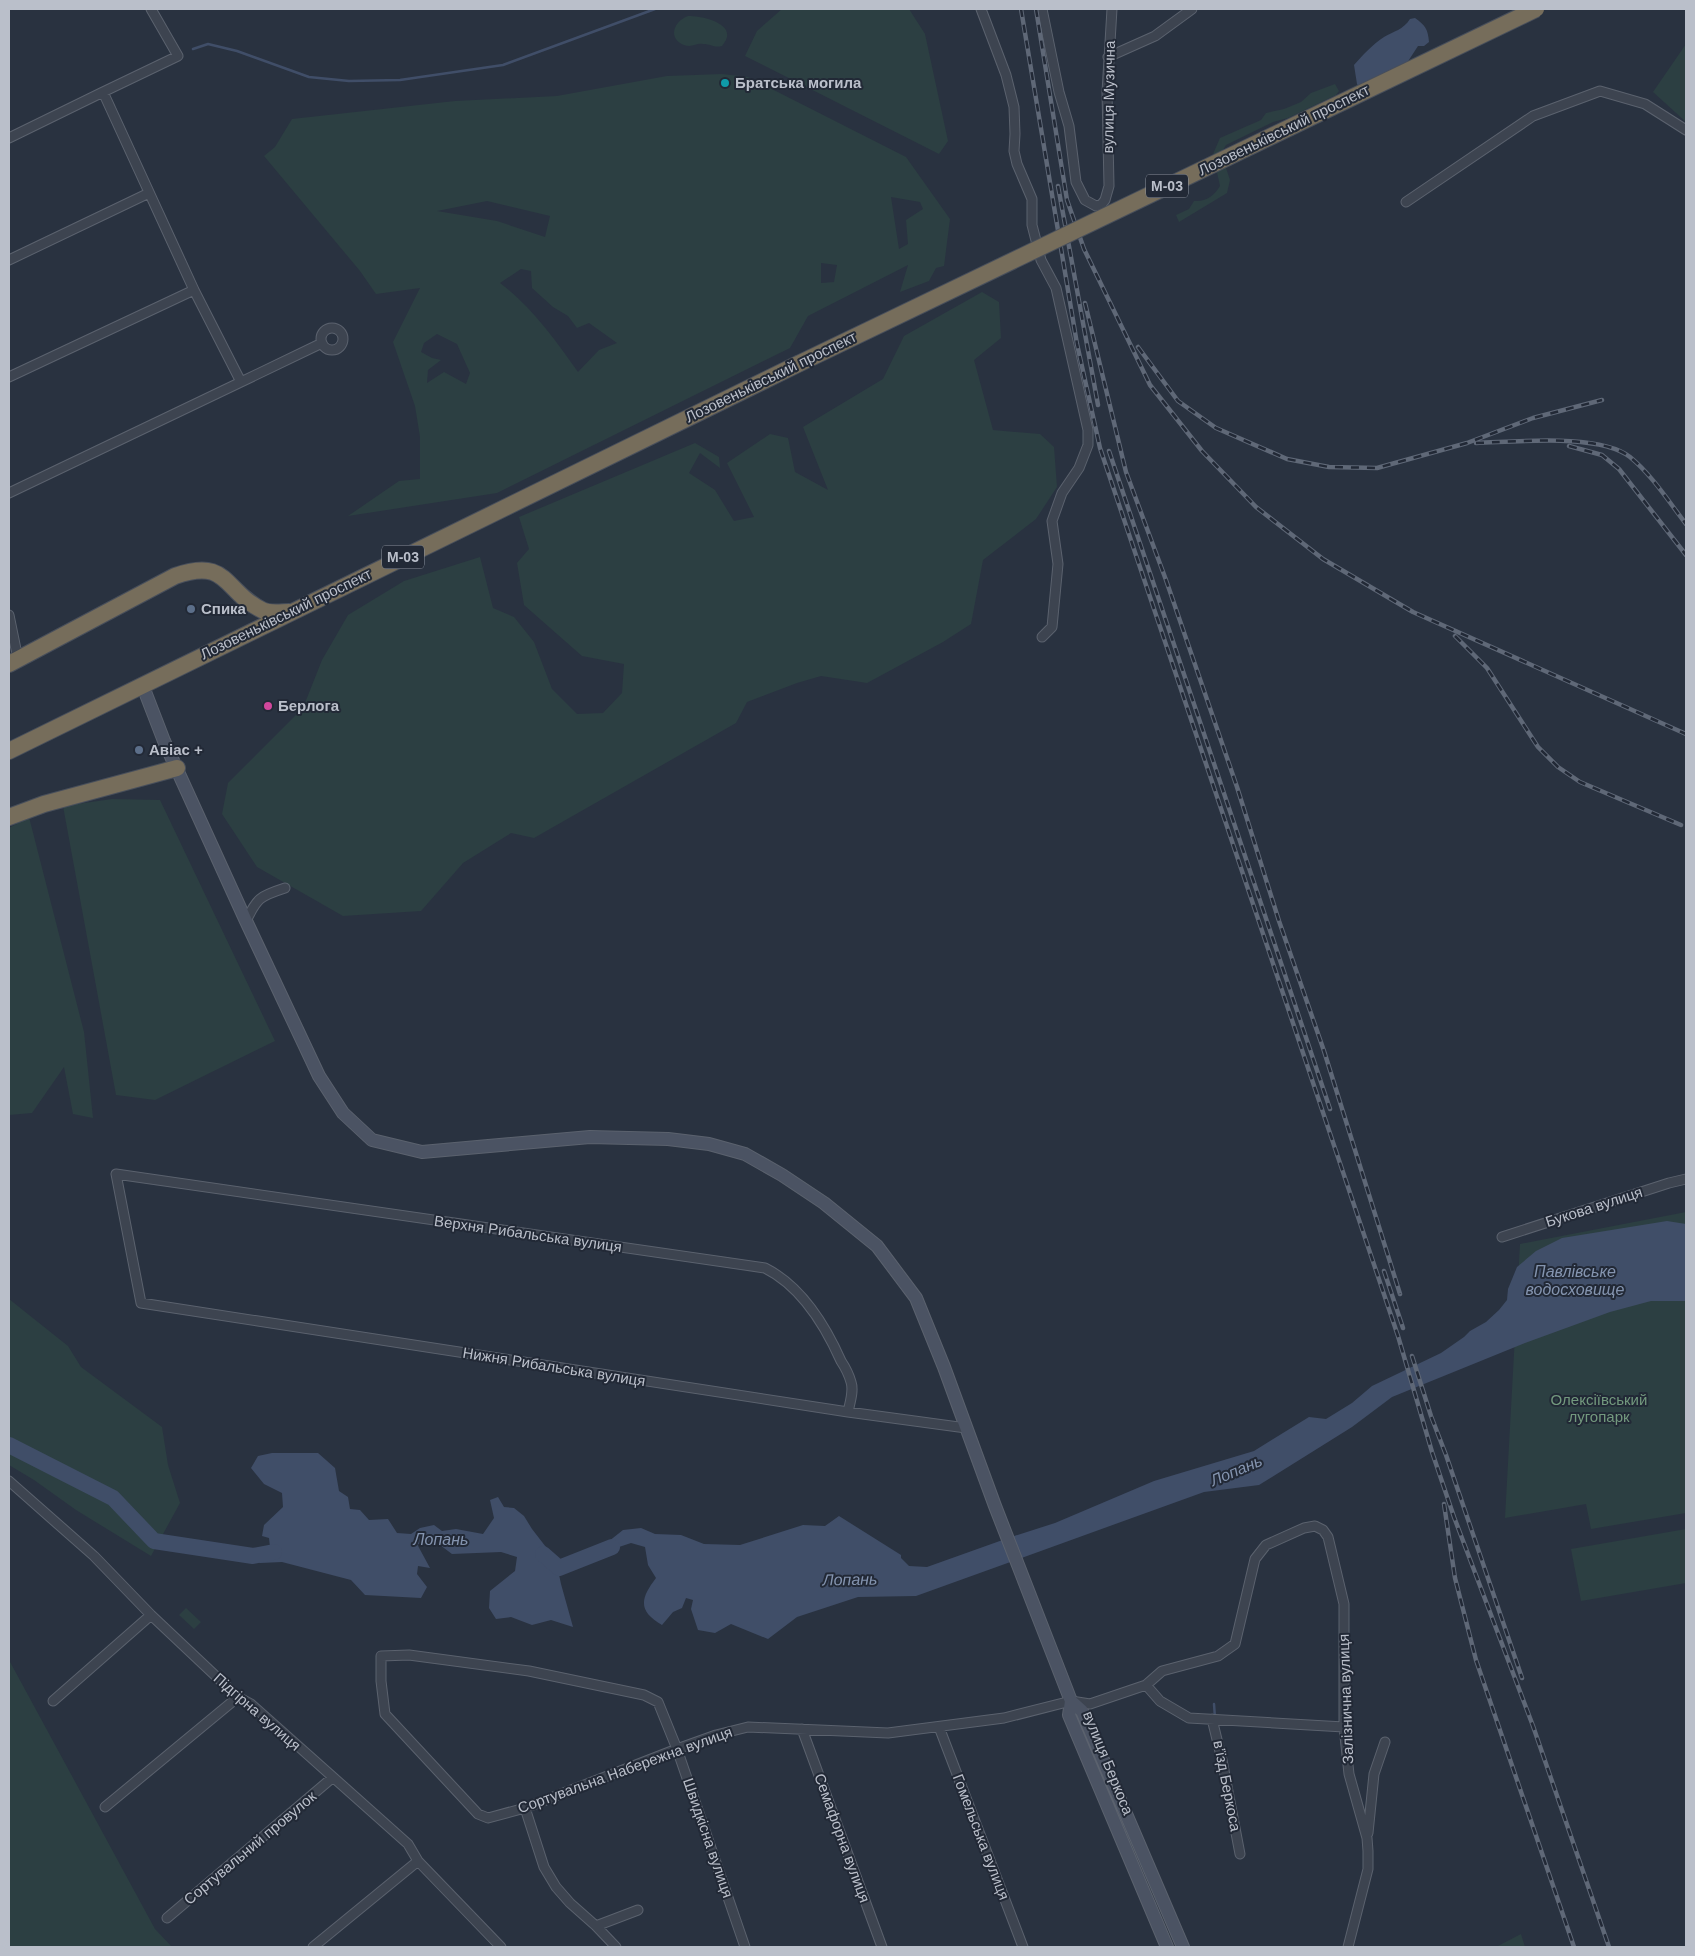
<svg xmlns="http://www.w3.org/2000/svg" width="1695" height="1956" viewBox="0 0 1695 1956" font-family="Helvetica,sans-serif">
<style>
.green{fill:#2c3f42;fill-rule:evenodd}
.water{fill:#404e68}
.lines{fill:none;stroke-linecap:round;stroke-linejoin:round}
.stream{stroke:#404e68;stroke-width:2.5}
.river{stroke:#404e68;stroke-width:16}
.street-casing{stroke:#5b626e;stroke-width:11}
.secondary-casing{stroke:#5b626e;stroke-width:14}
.highway-casing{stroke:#484f5b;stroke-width:18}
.street{stroke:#3d4450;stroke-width:9}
.secondary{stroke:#4b5363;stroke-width:12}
.highway{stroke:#766d5b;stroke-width:16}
.rail-casing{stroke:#5f6877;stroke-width:4.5}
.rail{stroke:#222936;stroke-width:2.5;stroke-dasharray:8;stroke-linecap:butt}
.highway-bridge-casing{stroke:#484f5b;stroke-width:18;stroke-linecap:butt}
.highway-bridge{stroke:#766d5b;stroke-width:16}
.culture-dot{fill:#0f9aa8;stroke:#222936;stroke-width:2}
.service-dot{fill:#5c6f8a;stroke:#222936;stroke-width:2}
.hotel-dot{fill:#d1479c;stroke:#222936;stroke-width:2}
.labels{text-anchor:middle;stroke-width:4;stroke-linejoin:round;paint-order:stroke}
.shield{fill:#222936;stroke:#8c929e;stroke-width:1}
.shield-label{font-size:14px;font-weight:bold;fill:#babfca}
.poi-label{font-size:15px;font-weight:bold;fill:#babfca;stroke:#222936;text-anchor:start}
.street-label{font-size:15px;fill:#babfca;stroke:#222936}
.park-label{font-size:15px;fill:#73997e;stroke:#222936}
.water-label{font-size:16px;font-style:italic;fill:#8494af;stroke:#222936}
</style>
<rect width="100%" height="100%" fill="#293240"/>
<!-- green -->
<path class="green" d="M782,9H909L925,34L948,141L939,154L745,56L757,31Z
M688,16C703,16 741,24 722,46C714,48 711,44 703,44C696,43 692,48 684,45C667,38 674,21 688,16Z
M1686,44V122L1653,92Z
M722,74L748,77L906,157L950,219L944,266L936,268L929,281L900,292L908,265L808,316L790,348L497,493L348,516L399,481L420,479V437L415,406L393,342L420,288L376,294L360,271L264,156L275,147L292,119L455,101L557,96L667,76ZM891,197L920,202L923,209L906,220L908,244L899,249ZM487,201L550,216L545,237L497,221L437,211ZM821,263L837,265L834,282L821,283ZM521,269L531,271L532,288L553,307L568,316L577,328L589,323L617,343L599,350L578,372C556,341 531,306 500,283ZM437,334L457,344L470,373L466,384L444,372L427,383L428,370L441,360L432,358L421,352L424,343Z
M1335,84L1339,91L1336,95L1288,118L1273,122L1226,145L1221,153L1230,180L1227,193L1179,222L1176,215L1189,209L1194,201C1206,202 1214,196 1220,186L1213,154L1220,138L1261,120L1266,113L1284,109L1301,102L1311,93Z
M982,292L999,302L1001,338L974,360L993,430L1040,434L1054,447L1057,487L1036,519L983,560L971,624L943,642L867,683L821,676L797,683L747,702L736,723L534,838L511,833L463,863L421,911L343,916L257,867L222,814L228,783L303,708L322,660L348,615L404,581L480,557L493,608L514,617L534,642L552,689L577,714L603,713L622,693L624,664L582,656L524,605L517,563L529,549L519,517L695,443L719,457L720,468L700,453L689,473L715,490L734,521L754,517L727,463L770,434L788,438L795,472L828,490L803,427L883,379L904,336Z
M112,799L160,800L275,1041L155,1100L116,1095L63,806Z
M29,817L84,1032L93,1118L73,1114L64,1067L32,1113L9,1115V828Z
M1686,1212V1513L1591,1529L1586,1504L1505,1518L1520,1244Z
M9,1299L68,1346L81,1367L162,1427L168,1465L180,1503L151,1556L76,1510L34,1480L9,1465Z
M1686,1529V1583L1581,1601L1571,1549Z
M186,1608L201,1622L194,1629L179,1615Z
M9,1660L155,1929L172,1947H9Z
M1521,1934L1525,1947H1496Z"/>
<!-- water -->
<path class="water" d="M1415,18C1425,25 1428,29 1429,42L1424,46H1418L1403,69L1365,98L1357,84L1354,65C1363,55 1372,45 1384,37C1394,31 1403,30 1410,19Z
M1667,1221L1686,1224V1301H1651L1610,1312L1525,1343L1392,1397L1352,1427L1259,1485L1204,1492L916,1596L858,1597L797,1617L768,1639L731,1624L715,1633L698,1630L691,1609L693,1600L686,1598L682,1608L673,1612L662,1625C638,1611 640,1599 656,1578L648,1565L645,1547L631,1543L589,1557L623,1530L641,1528L655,1534L681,1535L704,1544L740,1545L803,1525L825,1526L839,1516L901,1555V1558L909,1566L927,1567L1011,1537L1055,1523L1154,1481L1254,1451L1309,1417L1326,1419L1352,1403L1372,1386L1441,1353L1464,1337L1470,1331L1486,1322L1499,1310L1507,1300L1508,1289L1517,1267L1536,1251L1562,1238Z
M272,1453H318L335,1468L339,1491L348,1497L350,1509L360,1510L369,1520L388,1519L397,1533L411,1534L420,1528L434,1525L442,1531L456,1529L483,1534L494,1518L490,1500L498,1497L504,1507L514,1508L524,1516L532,1529L556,1560L561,1584L573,1627L551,1620L532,1625L511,1617L496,1619L489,1608L490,1591L515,1571L517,1557L501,1552L452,1554L440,1545L417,1544L430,1568L418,1566L417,1574L427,1587L421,1598L365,1595L351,1580L282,1562L260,1563L253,1556L270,1547L269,1538L262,1536L264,1525L283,1507L282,1493L264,1484L251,1468L258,1456Z"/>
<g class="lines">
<!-- stream -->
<path class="stream" d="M193,49L208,44L237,51L309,77L349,81L400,80L503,65L655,9
M1214,1704L1215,1718"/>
<!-- river -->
<path class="river" d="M9,1445L113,1498L154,1541L253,1556L274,1552
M543,1554L559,1568L612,1547"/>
<!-- street casing -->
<g class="street-casing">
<path id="street" d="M981,9L1006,75L1014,107L1015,134L1014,151L1017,164L1032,199V225L1041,260L1056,288L1088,430V445L1079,468L1062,493L1052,521L1058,564L1052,627L1042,637
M1042,9L1059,92L1069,126L1076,182L1085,200L1096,206L1101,205L1105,200L1109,186L1107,92L1112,9
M1108,57L1155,36L1192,9
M9,138L103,92
M1406,202L1533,116L1600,91L1645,104L1686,130
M9,260L149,193
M321 339a11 11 0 1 1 22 0a11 11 0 1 1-22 0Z
M9,377L194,290
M241,382L322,343
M9,493L241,382L194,290L103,92L178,56L151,9
M9,615L18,659
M246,921C257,898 260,896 285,888
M1502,1237L1669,1183L1686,1179
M848,1412C850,1402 854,1391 851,1382C849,1375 845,1367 841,1361C825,1325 801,1286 765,1268L116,1174L141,1303L848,1412L966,1428
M9,1481L94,1556L151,1615L238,1697L251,1704L408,1844L418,1861L501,1947
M1146,1685L1160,1701L1189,1718L1344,1727
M53,1701L151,1615
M1212,1719L1222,1760L1240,1854
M939,1727L1023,1947
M802,1729L882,1947
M105,1807L238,1697
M525,1808L544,1867L556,1887L570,1903L596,1926L616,1947
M1368,1833L1374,1774L1385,1742
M167,1918L332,1778
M596,1926L638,1910
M313,1947L418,1861
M745,1947L677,1749L658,1702L644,1695L529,1671L409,1655L381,1656V1681L385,1714L478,1814L488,1818L525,1808L677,1749L716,1735L748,1727L888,1733L1004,1718L1071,1701L1090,1704L1146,1685L1162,1671L1218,1656L1235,1644L1255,1559L1266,1545L1304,1528L1315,1526L1323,1530L1328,1537L1344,1604V1727L1349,1774L1367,1838L1368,1851V1869L1348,1947"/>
</g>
<!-- secondary casing -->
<g class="secondary-casing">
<path id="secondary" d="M142,684L164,741L246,921L319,1076L343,1113L372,1140L422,1152L590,1137L668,1139L709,1144L745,1154L782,1175L824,1203L877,1246L916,1298L944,1367L995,1506L1071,1701L1082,1711L1183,1947
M1071,1701L1069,1715L1167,1947"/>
</g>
<!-- highway casing -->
<g class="highway-casing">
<path id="highway" d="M9,664L175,576C229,557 223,591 262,610C269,614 281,612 289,612
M9,751L798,364
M9,817L44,804L177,768"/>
</g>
<!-- street -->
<use href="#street" class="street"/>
<!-- secondary -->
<use href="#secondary" class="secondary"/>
<!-- highway -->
<use href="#highway" class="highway"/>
<!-- rail casing -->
<g class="rail-casing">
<path id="rail" d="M1021,9L1077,344L1100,448L1398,1336L1432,1452L1454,1517L1533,1726L1609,1947
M1036,9L1067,200L1084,249L1150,385L1202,451L1256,507L1323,559L1413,612L1686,734
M1058,186L1098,405
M1085,303L1126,472L1166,580L1237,787L1279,921L1324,1051L1400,1294
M1138,347L1178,401L1216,428L1287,459L1329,467L1377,468L1467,443L1533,418L1602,400
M1476,443C1515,442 1600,433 1630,457C1652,475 1669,502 1686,524
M1569,446L1602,455L1619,469L1686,555
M1109,451L1330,1109
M1455,636L1487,668L1538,747L1558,767L1580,782L1681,825
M1384,1271L1403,1328
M1412,1356L1431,1416L1446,1455L1522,1678
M1444,1504L1455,1578L1476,1660L1574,1947"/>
</g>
<!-- rail -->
<use href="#rail" class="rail"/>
<!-- highway-bridge casing -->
<g class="highway-bridge-casing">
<path id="highway-bridge" d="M798,364L1536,9"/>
</g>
<!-- highway-bridge -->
<use href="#highway-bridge" class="highway-bridge"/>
</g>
<!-- markers -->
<circle class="culture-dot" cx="725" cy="83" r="5"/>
<g class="service-dot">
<circle cx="191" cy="609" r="5"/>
<circle cx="139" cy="750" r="5"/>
</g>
<circle class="hotel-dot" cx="268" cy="706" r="5"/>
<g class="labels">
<!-- shield labels -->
<g class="shield">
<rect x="1146" y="174.5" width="42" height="23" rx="4"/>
<rect x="382" y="545.5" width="42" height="23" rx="4"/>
</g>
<g class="shield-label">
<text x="1167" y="191">М-03</text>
<text x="403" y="562">М-03</text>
</g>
<!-- poi labels -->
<g class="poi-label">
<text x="735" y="88">Братська могила</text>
<text x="201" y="614">Спика</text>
<text x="278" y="711">Берлога</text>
<text x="149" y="755">Авiас +</text>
</g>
<!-- street labels -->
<g class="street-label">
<text transform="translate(1109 97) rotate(-89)" y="5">вулиця Музична</text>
<text transform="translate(1284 130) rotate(-26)" y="5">Лозовеньківський проспект</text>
<text transform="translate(771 377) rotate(-26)" y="5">Лозовеньківський проспект</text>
<text transform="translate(286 614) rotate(-26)" y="5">Лозовеньківський проспект</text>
<text transform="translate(1594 1207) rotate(-18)" y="5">Букова вулиця</text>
<text transform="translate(528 1234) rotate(8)" y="5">Верхня Рибальська вулиця</text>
<text transform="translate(554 1367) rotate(9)" y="5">Нижня Рибальська вулиця</text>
<text transform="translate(1346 1699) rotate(-92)" y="5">Залізнична вулиця</text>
<text transform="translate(257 1712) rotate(41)" y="5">Підгірна вулиця</text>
<text transform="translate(1108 1763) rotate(68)" y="5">вулиця Беркоса</text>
<text transform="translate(625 1770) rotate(-20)" y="5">Сортувальна Набережна вулиця</text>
<text transform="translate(1227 1786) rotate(79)" y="5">в’їзд Беркоса</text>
<text transform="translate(981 1837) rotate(69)" y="5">Гомельська вулиця</text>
<text transform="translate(708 1838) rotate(71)" y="5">Швидкісна вулиця</text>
<text transform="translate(842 1838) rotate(70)" y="5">Семафорна вулиця</text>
<text transform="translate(250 1848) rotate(-40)" y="5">Сортувальний провулок</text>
</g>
<!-- park labels -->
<g class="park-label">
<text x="1599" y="1405">Олексіївський<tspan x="1599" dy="17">лугопарк</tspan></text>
</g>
<!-- water labels -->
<g class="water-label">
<text x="1575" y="1277">Павлівське<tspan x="1575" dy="18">водосховище</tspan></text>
<text transform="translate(1236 1470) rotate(-23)" y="6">Лопань</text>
<text x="441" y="1545">Лопань</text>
<text transform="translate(850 1579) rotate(-1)" y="6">Лопань</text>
</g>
</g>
<!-- border -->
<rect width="1695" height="1956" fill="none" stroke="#babfca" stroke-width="20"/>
</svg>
